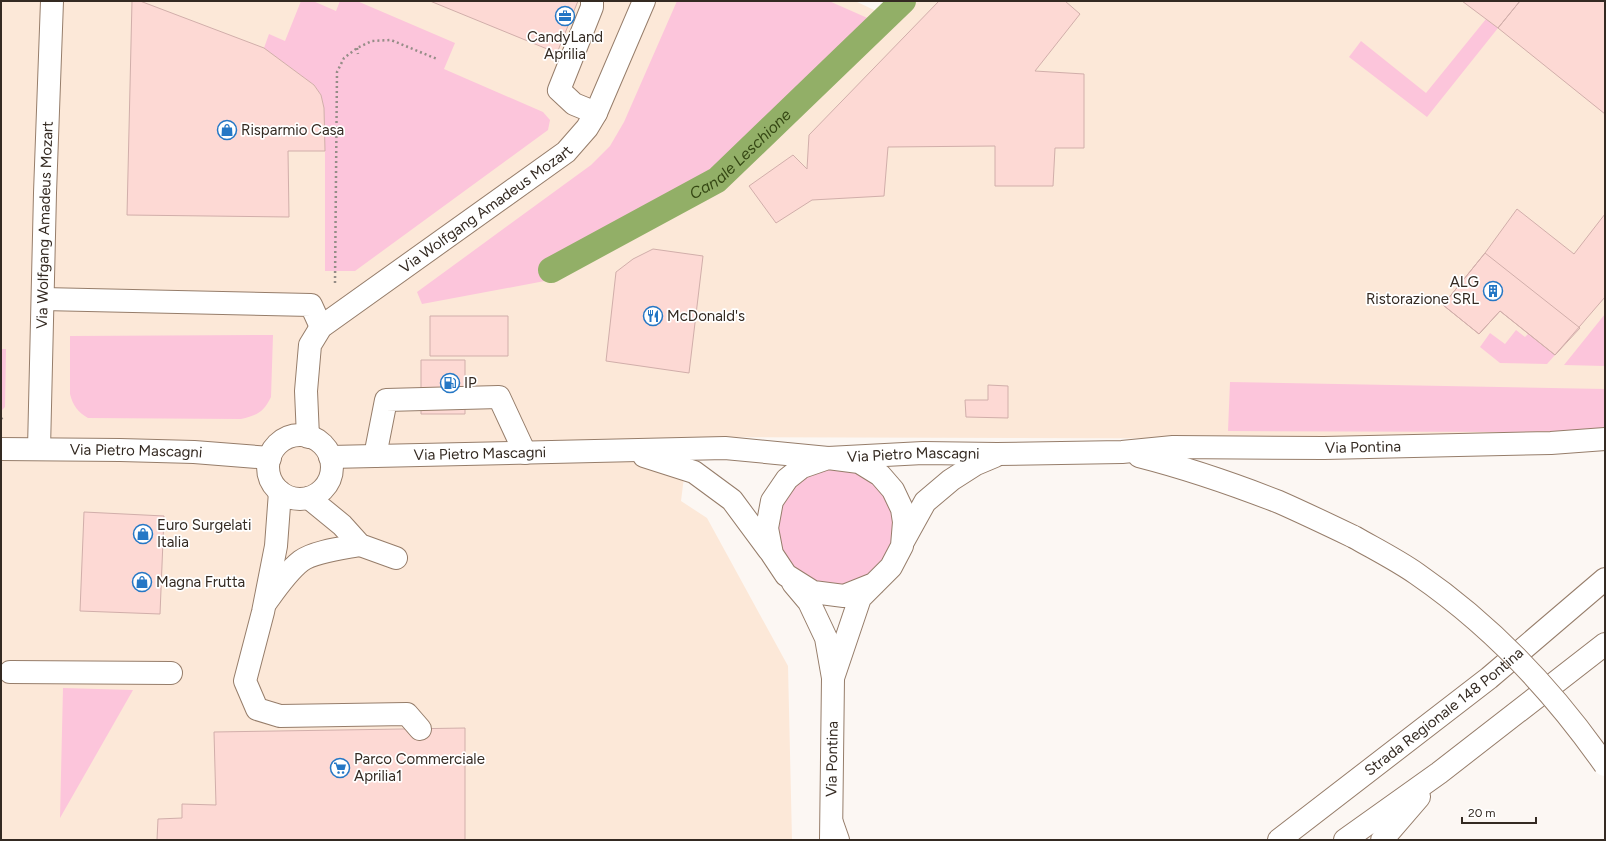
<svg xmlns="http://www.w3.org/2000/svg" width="1606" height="841" viewBox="0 0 1606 841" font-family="Figtree,sans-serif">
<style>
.built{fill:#fce8d8}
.green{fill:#fcc5db}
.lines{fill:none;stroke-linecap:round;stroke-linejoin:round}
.canal{stroke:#92af67;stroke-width:26}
.building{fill:#fdd9d4;stroke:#d1aeaa}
.minor-casing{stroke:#967d6a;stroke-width:24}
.highway-casing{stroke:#967d6a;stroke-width:24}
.path{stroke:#958d87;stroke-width:2.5;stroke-dasharray:2 3;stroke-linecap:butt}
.minor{stroke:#fff;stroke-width:22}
.highway{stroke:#fff;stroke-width:22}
.minor-bridge-casing{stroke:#967d6a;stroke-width:24;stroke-linecap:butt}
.minor-bridge{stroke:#fff;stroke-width:22}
.labels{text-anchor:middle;stroke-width:3.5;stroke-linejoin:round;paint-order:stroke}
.poi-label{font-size:15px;fill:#342a22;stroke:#fff;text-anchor:start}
.street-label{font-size:15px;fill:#342a22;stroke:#fff}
.water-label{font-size:16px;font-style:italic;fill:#364814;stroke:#fff}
</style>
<rect width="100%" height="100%" fill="#fcf7f3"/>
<!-- built -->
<path class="built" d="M1,1H855L887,16L903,1H1605V434L1345,439L689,437L681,501L707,518L788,666L792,840H1Z"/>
<!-- green -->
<path class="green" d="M301,1H313L336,11L340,1H357L455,43L444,69L543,112L550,120L548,130L355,271H325V151L324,108L321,95L314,85L264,48L269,34L285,41Z
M677,1H829L872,20L712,177L544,263L550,280L422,304L417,292L591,165L610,146L624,122Z
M1486,19L1498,28L1427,117L1349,57L1361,41L1426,93Z
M1605,314V366L1564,365Z
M1516,330L1525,337L1529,333L1555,355L1547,364L1500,363L1480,347L1490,333L1505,344Z
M273,335L271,397C263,413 257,415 241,419L88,418C78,412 73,406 70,394V336Z
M1,349H6L5,407L1,411Z
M1230,382L1605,389V428L1588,431L1509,432L1228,431Z
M778 527a58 58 0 1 1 116 0a58 58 0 1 1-116 0Z
M63,688L133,690L60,818Z"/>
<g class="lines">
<!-- canal -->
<path class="canal" id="s1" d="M551,270L717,180L903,1"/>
</g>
<!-- building -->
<path class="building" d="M132,1H140L264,48L314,85L321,95L324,108L325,151H288L289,217L127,215Z
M430,1H578L557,53Z
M939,1H1065L1080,14L1035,71L1084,74V148H1055L1053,186H995V146L888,147L884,196L812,200L776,223L749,186L793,155L807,169L809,135Z
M1462,1H1520L1498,28Z
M1520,1H1605V114L1498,28Z
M1517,209L1574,254L1605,214V297L1555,355L1500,311L1479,334L1443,305L1485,253Z
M653,249L703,256L689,373L606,361L616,272L633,259Z
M1485,253L1580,328L1555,355L1500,311L1479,334L1443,305Z
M430,316H508V356H430Z
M421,360H465V414H421Z
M988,385L1008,386V418L966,417L965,400H988Z
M84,512L164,516L160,614L80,611Z
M465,728V840H157L158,819L182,818V804L216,805L214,732Z"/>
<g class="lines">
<!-- minor casing -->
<g class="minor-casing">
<g id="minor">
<path d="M592,1V7L559,90L574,104L596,113"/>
<path d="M43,299L311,305L321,327"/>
<circle cx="300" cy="467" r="32"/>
<path id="s2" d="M308,437L306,391L310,345L321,327L566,152L587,128L596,113L644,1"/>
<path id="s3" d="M1,449L120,450L194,452L270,458"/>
<path id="s4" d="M39,449L45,193L52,1"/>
<path d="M375,456L386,400L499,397L525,453"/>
<path d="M644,456L694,472L732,500L769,550"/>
<path d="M1139,456C1186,468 1233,484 1279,502C1304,513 1329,525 1354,537"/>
<path id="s5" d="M330,457L725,448L828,458L923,453L997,454L1122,452L1173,447L1324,448L1551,443L1605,439"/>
<path d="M280,492L276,546L263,612L245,681L257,709L280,716L407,714L420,729"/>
<path d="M309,498L342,525L360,545L396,558"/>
<path d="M904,540L925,502L951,480L976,464L995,456"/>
<path d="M793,583L809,602L826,638L833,678L831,840"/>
<path d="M267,601C277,587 288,571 301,561C315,551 344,548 360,545"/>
<path d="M10,672L171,673"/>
<path d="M833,678L860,598L891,567L902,546L904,522L902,509L893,490L880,475L859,462L828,458L802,467L787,479L772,501L767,528L772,554L786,575L813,592L844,596L874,584"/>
</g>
</g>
<!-- highway casing -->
<g class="highway-casing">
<g id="highway">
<path d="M832,823L838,840"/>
<path id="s6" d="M1279,840L1489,678L1605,579"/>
<path d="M1345,840L1439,773L1605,644"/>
<path d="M1382,840L1419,797"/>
</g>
</g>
<!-- path -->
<path class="path" d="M357,48L358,54
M335,283L337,72L344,58L357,48L372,41L391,40L437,59
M1,418L4,421"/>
<!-- minor -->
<use href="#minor" class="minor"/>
<!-- highway -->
<use href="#highway" class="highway"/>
<!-- minor-bridge casing -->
<g class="minor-bridge-casing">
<path id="minor-bridge" d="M1354,537C1375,549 1397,560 1417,574C1491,625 1554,692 1605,765"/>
</g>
<!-- minor-bridge -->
<use href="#minor-bridge" class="minor-bridge"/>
</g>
<!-- icons -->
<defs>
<g id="office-ring" transform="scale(1)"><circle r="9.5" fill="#fff" stroke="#2577c5" stroke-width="1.5"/><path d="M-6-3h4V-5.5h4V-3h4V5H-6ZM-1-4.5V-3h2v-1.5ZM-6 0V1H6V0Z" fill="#2577c5"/></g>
<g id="shop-ring" transform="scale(1)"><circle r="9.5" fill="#fff" stroke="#2577c5" stroke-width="1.5"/><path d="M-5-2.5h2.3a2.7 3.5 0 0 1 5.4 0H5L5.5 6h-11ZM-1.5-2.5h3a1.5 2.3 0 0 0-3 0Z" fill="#2577c5"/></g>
<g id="building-ring" transform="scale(1)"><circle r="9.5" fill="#fff" stroke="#2577c5" stroke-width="1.5"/><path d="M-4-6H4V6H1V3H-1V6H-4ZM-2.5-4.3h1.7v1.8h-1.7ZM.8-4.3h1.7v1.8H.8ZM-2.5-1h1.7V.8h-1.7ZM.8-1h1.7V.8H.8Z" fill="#2577c5"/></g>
<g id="restaurant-ring" transform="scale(1)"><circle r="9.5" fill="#fff" stroke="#2577c5" stroke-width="1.5"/><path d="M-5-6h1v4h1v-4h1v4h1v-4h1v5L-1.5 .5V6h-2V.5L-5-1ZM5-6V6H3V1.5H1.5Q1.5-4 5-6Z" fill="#2577c5"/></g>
<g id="fuel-ring" transform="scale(1)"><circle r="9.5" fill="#fff" stroke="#2577c5" stroke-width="1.5"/><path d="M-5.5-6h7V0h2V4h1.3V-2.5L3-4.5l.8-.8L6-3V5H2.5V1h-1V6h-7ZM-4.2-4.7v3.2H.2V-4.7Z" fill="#2577c5"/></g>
<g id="supermarket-ring" transform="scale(1)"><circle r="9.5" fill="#fff" stroke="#2577c5" stroke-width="1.5"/><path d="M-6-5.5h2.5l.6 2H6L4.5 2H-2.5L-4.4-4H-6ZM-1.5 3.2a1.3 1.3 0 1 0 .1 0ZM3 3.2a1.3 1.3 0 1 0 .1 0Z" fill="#2577c5"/></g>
</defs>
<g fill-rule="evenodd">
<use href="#office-ring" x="565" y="16"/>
<use href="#shop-ring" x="227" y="130"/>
<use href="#building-ring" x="1493" y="291"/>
<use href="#restaurant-ring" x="653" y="316"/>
<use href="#fuel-ring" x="450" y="383"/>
<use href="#shop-ring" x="143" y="534"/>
<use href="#shop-ring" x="142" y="582"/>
<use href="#supermarket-ring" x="340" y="768"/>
</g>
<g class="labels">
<!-- poi labels -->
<g class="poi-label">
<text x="565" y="42" text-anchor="middle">CandyLand<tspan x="565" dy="17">Aprilia</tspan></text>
<text x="241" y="135">Risparmio Casa</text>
<text x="1479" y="287" text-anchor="end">ALG<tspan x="1479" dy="17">Ristorazione SRL</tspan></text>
<text x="667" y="321">McDonald's</text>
<text x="464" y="388">IP</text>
<text x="157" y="530">Euro Surgelati<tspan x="157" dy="17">Italia</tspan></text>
<text x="156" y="587">Magna Frutta</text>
<text x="354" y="764">Parco Commerciale<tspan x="354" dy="17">Aprilia1</tspan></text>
</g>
<!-- street labels -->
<g class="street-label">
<text dy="5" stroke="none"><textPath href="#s2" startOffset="316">Via Wolfgang Amadeus Mozart</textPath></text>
<text dy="5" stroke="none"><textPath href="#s4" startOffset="224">Via Wolfgang Amadeus Mozart</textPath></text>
<text dy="5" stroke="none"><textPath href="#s5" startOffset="1034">Via Pontina</textPath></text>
<text dy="5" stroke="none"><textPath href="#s3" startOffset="135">Via Pietro Mascagni</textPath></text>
<text dy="5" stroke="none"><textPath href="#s5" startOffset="150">Via Pietro Mascagni</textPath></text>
<text dy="5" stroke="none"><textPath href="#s5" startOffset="584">Via Pietro Mascagni</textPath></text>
<text dy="5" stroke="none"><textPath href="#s6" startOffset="209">Strada Regionale 148 Pontina</textPath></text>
<text transform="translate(832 759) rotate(-89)" y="5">Via Pontina</text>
</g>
<!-- water labels -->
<g class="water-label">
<text dy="6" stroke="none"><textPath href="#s1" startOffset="223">Canale Leschione</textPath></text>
</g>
</g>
<!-- border -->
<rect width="1606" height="841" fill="none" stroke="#342a22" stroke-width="4"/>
<!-- scale -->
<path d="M1462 817v6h74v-6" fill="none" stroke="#342a22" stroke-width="2"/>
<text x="1468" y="817" font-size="12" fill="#342a22" stroke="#ffffff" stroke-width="3" paint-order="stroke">20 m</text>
</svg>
